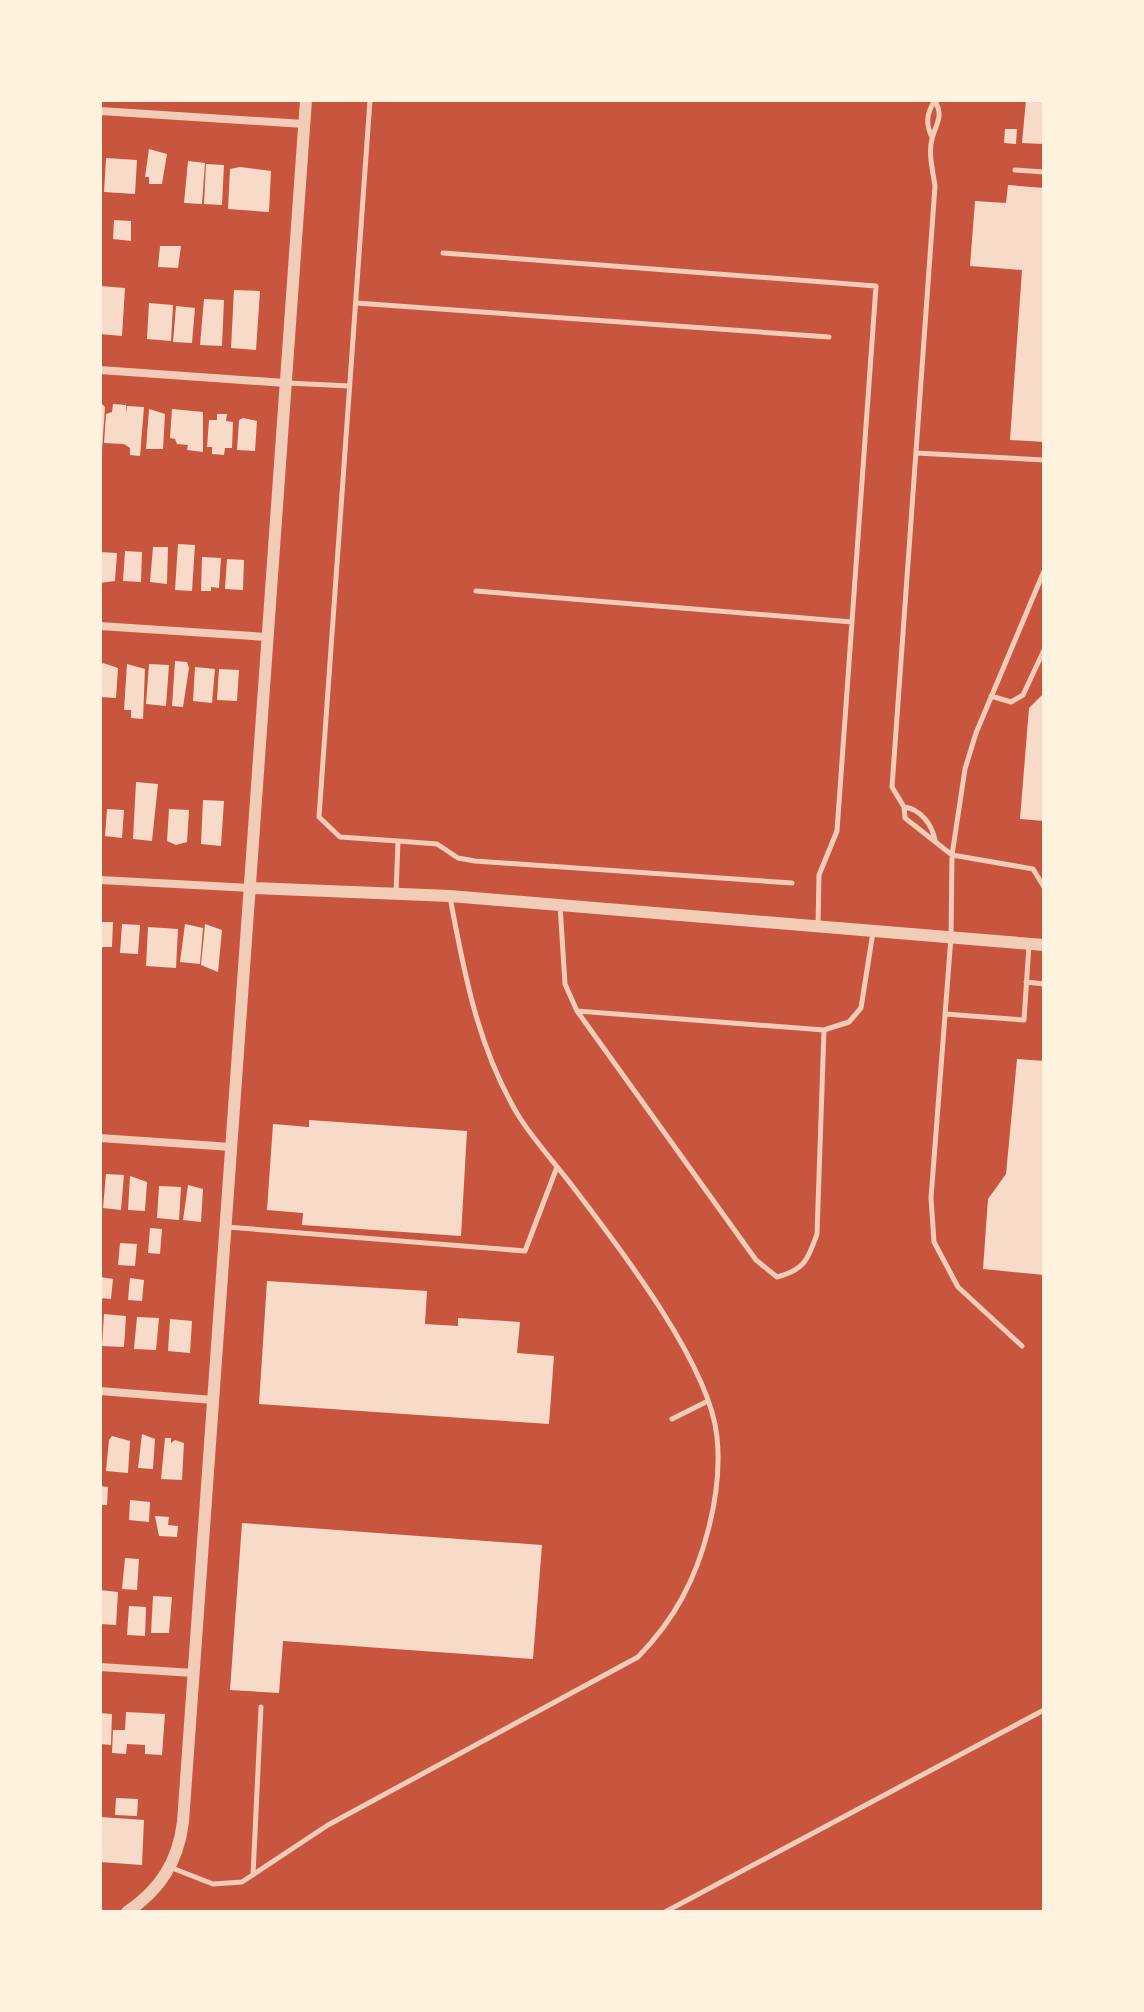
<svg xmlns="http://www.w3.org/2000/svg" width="1144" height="2012" viewBox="0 0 1144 2012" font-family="Signika,sans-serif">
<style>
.building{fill:#f7dbc8}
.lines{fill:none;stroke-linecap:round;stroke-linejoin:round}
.service{stroke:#f1ccb7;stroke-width:5}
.minor{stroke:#f1ccb7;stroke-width:8}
.tertiary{stroke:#f1ccb7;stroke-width:12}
</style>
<rect width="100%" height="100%" fill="#c8553d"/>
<!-- building -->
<path class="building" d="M1026,100H1044V144L1022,143Z
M1005,129H1017L1016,144L1004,143Z
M149,149L167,154L162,184H149V177H145Z
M106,158L137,160L135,194L104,192Z
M188,161L205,163L202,204L184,203Z
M206,164L224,165L222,205L204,204Z
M240,167L271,171L269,212L228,209L230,169Z
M1008,185L1044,188V442L1010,440L1022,270L970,266L975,201L1006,203Z
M114,220L131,221V241L113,239Z
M160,246H181L178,268L158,267Z
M100,286L125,288L122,336L100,334Z
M234,290L260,291L256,350L231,348Z
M204,299L224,300L222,346L200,345Z
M149,303L173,305L171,341L147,339Z
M176,306L195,308L192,343L173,342Z
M100,402L105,407L102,450H100Z
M113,404L126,405L127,413V406L144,407L140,456L130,455V448L124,444L104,443L106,414L112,412Z
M149,409L165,414L163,449H146Z
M172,409L203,412V452L187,450L188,445L177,444L175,439L170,438Z
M217,414H227L226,421L233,422L232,448H225L224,455L212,454V447H207L209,420H217Z
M243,418L257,421L255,451L237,450L239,420Z
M178,544L195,545L192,591L175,590Z
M153,547H168L167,584L150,582Z
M125,551L142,552L141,582L123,581Z
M100,552L117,553L115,581L100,583Z
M202,557L221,558L219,588L211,587V591H201Z
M227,559L244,560L243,590L225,589Z
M175,661L187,662L189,668L183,707L172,706Z
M103,663L118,668L116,698L100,697V666Z
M127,664L145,669L143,719L131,718V710H124Z
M149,664L169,665L166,706L146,704Z
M195,667L215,669L212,703L193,701Z
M219,669L239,670L237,701L217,700Z
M1044,693V821L1020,819L1029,708Z
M136,782L158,784L152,841L133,839Z
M203,800L224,801L221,846L201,844Z
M107,809L124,810L122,838L105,836Z
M169,809L189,810L187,842L176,845L167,841Z
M100,922H113L112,947H100Z
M122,924L140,925L138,954L120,953Z
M185,924L203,928L200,964L180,962Z
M205,924L222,930L218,972L201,965Z
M148,927L178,929L176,968L146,966Z
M1017,1059L1044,1061V1275L983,1269L988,1199L1006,1174Z
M309,1120L467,1131L461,1236L302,1225L303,1213L267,1210L273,1124L309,1127Z
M106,1174L124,1175L121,1210L103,1208Z
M130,1176L147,1182L145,1211L128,1210Z
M188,1185L203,1189L201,1222L183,1220Z
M159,1186L181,1187L179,1220L157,1218Z
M150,1228L162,1229L160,1254L148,1253Z
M120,1243L137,1244L135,1266L118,1265Z
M100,1277L113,1279L111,1299L100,1298Z
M130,1278L144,1280L142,1301L128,1300Z
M267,1281L427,1291L425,1324L458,1326V1318L520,1322L517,1353L554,1356L549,1424L259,1404Z
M104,1314L126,1316L124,1347L102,1346Z
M137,1317L159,1318L156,1350L134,1349Z
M170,1319L192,1321L190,1353L168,1351Z
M142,1434L155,1439L153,1469L138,1468Z
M112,1436L130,1441L128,1473L106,1471L109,1440Z
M165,1438H171V1443L175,1440L184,1443L182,1480L161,1479Z
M100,1486L108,1487L107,1505H100Z
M130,1500L150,1502L149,1522L129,1520Z
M155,1516L169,1517L168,1525L178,1526L177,1537L159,1536Z
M242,1523L542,1545L533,1659L283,1641L279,1693L230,1690Z
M125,1558L139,1559L137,1590L122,1589Z
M100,1590L118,1592L116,1625L100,1624Z
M153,1596L172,1597L169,1633H151Z
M129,1606L146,1607L145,1636L127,1635Z
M126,1712L165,1714L162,1755L145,1754V1745L127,1744L126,1754L112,1753L113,1730H125Z
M100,1713L112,1714L111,1745L100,1744Z
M116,1798L138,1799L137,1816L115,1815Z
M100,1817L144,1820L142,1865L100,1862Z"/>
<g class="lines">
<!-- service -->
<path class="service" d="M370,100L319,817L340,837L398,841L396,894
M935,101C944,117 936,123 932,139C928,153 933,171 935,186L892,787L904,807L905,818L952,855L1033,869L1044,887
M932,137C925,123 927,113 935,100
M1015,170L1044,172
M443,253L876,286L837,831L819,875L818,926
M356,303L829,337
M287,383L350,386
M916,453L1044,460
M476,591L852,622
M991,696L1011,702L1023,695L1044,650
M904,807C921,809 932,825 935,840
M398,841L437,844L458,858L475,861L792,883
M560,905L565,984L577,1011L824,1030L849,1022L861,1008L873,932
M1026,982L1044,984
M577,1011L756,1260L777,1277C804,1270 808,1260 817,1234L824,1030
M945,1014L1024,1020L1029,945
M227,1227L525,1251L557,1167
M1022,1346L958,1287L934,1242L931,1198L951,937L952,855L965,769L976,733L1044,571
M672,1419L706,1402
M172,1868L213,1884L242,1882L328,1825L638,1657C675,1619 696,1579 709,1527C716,1499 720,1466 717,1437C710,1363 615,1242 570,1183C553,1161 533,1139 518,1115C478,1048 464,973 450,897
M253,1875L261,1707
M665,1912L1044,1710"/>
<!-- minor -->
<path class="minor" d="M100,111L304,124
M100,370L285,383
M100,626L267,637
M100,880L251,888
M100,1138L231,1147
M100,1391L213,1400
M100,1667L193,1673"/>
<!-- tertiary -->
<path class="tertiary" d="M252,888L450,896L1044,945
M127,1912C160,1890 178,1862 183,1822L306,100"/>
</g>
<!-- border -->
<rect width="1144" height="2012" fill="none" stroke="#fff3e0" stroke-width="204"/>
</svg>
